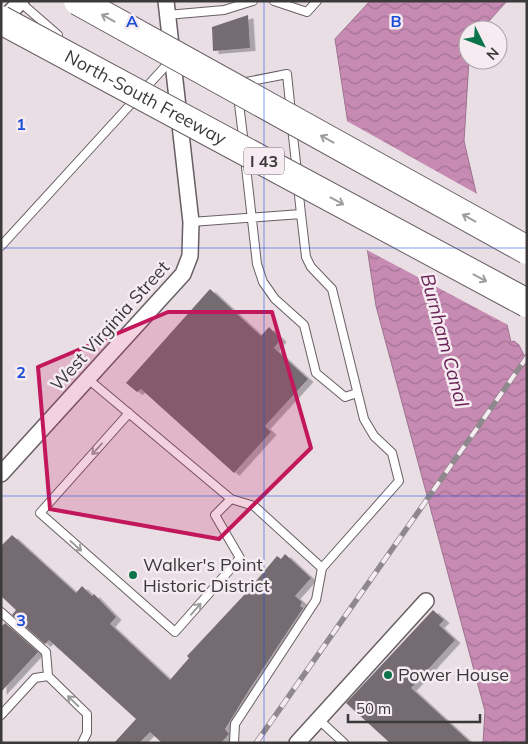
<svg xmlns="http://www.w3.org/2000/svg" width="528" height="744" viewBox="0 0 528 744" font-family="Mulish,sans-serif">
<style>
.water{fill:url(#water-waves);stroke:#9d728f}
.pier{fill:#e8dee4}
.building{fill:#746c71;filter:url(#shadow)}
.lines{fill:none;stroke-linecap:round;stroke-linejoin:round}
.lane-casing{stroke:#685f64;stroke-width:10}
.street-casing{stroke:#685f64;stroke-width:18}
.lane{stroke:#fff;stroke-width:8}
.street{stroke:#fff;stroke-width:15}
.rail-casing{stroke:#8f888c;stroke-width:5.5}
.rail{stroke:#f5ebf1;stroke-width:4;stroke-dasharray:11;stroke-linecap:butt}
.highway-bridge-casing{stroke:#685f64;stroke-width:30;stroke-linecap:butt}
.highway-bridge{stroke:#fff;stroke-width:28}
.oneway{stroke:#9e9c9d}
.marked{fill:#c2185b;fill-opacity:0.2;stroke:#c2185b;stroke-width:4;stroke-linejoin:round}
.grid{fill:none;stroke:#1d4ed8;stroke-width:1;stroke-opacity:0.55}
.poi-dot{fill:#0c734b;stroke:#f5ebf1;stroke-width:2}
.labels{text-anchor:middle;stroke-width:5;stroke-linejoin:round;paint-order:stroke}
.shield{fill:#f5ebf1;stroke:#746e72;stroke-width:1}
.shield-label{font-size:16px;font-weight:bold;fill:#3c393b}
.street-label{font-size:18px;fill:#3c393b;stroke:#f5ebf1}
.poi-label{font-size:18px;fill:#3c393b;stroke:#f5ebf1;text-anchor:start}
.water-label{font-size:19px;font-style:italic;fill:#692256;stroke:#f5ebf1}
.grid-label{font-size:16px;text-anchor:middle;font-weight:bold;fill:#1d4ed8;stroke:#f5ebf1;stroke-width:5;stroke-linejoin:round;paint-order:stroke}
</style>
<defs>
<pattern id="water-waves" width="16" height="10" patternUnits="userSpaceOnUse" patternTransform="scale(1.25)"><rect width="16" height="10" fill="#c78bb3"/><path d="M0 5q4-4 8 0t8 0" fill="none" stroke="#a37393"/></pattern>
<filter id="shadow"><feDropShadow dx="5.5" dy="3" stdDeviation="0" flood-color="#0004"/></filter>
</defs>
<rect width="100%" height="100%" fill="#e8dee4"/>
<!-- water -->
<path class="water" d="M370,1H507L481,30H468L469,60L464,141L511,342L514,341L519,345L527,361V743H483L485,711L376,306L335,39Z"/>
<!-- pier -->
<path class="pier" d="M345,120L479,195L510,326L365,249Z"/>
<!-- building -->
<path class="building" d="M248,15L250,48L213,51L212,27Z
M210,289L261,336L269,327L281,339L274,348L308,379L265,426L271,432L234,473L141,389L137,392L126,383Z
M12,535L76,593L82,586L92,596L94,594L116,617L110,624L170,680L189,658L187,656L245,594L277,556L281,559L285,554L311,578L295,596L302,602L300,606L303,608L249,690L225,729L229,734L221,743H162L150,732L139,743H114L136,719L49,640L45,644L12,615L16,610L1,596V546Z
M433,610L444,620L439,625L455,640L411,688L471,743H390L346,703Z
M5,623L38,652L1,692V627Z"/>
<g class="lines">
<!-- lane casing -->
<g class="lane-casing">
<path id="lane" d="M274,1L307,12L317,1
M20,2L58,35
M167,15L224,10L253,1
M241,83L287,74L291,113
M238,96L244,144
M292,127L297,172
M245,158L257,264L263,282L275,299L304,325L316,373L345,397L357,393
M298,186L301,214
M191,222L301,214L306,257L311,267L332,289L364,419L374,436L392,453L399,481L322,568
M1,246L172,59
M88,379L231,499L254,506L322,568L316,600L235,724L234,743
M129,413L40,513L175,632L240,558L215,515L231,499
M1,612L46,652L48,676L87,714V733L82,743
M1,715L35,678L48,676
M318,719L344,743"/>
</g>
<!-- street casing -->
<g class="street-casing">
<path id="street" d="M1,22L21,1
M1,474L183,274L190,256L191,222L166,1
M297,743L426,601"/>
</g>
<!-- lane -->
<use href="#lane" class="lane"/>
<!-- street -->
<use href="#street" class="street"/>
<!-- rail casing -->
<g class="rail-casing">
<path id="rail" d="M256,743L527,357"/>
</g>
<!-- rail -->
<use href="#rail" class="rail"/>
<!-- highway-bridge casing -->
<g class="highway-bridge-casing">
<g id="highway-bridge">
<path d="M78,1L527,250"/>
<path id="s1" d="M1,20L527,303"/>
</g>
</g>
<!-- highway-bridge -->
<use href="#highway-bridge" class="highway-bridge"/>
</g>
<!-- one-way arrows -->
<defs><path id="oneway-shaft" d="M-6 0H5M1.5-3L5.5 0L1.5 3" fill="none" stroke-width="1.6" stroke-linecap="round" stroke-linejoin="round" transform="scale(1.25)"/></defs>
<g class="oneway">
<use href="#oneway-shaft" transform="translate(108 18) rotate(-151)"/>
<use href="#oneway-shaft" transform="translate(327 139) rotate(-151)"/>
<use href="#oneway-shaft" transform="translate(337 201) rotate(28)"/>
<use href="#oneway-shaft" transform="translate(469 218) rotate(-151)"/>
<use href="#oneway-shaft" transform="translate(480 278) rotate(28)"/>
<use href="#oneway-shaft" transform="translate(97 449) rotate(132)"/>
<use href="#oneway-shaft" transform="translate(76 546) rotate(42)"/>
<use href="#oneway-shaft" transform="translate(196 609) rotate(-49)"/>
<use href="#oneway-shaft" transform="translate(73 701) rotate(-136)"/>
</g>
<!-- marked area -->
<path class="marked" d="M168,312H272L311,448L219,539L50,509L38,367Z"/>
<!-- grid -->
<path class="grid" d="M264,1V743M1,248H527M1,496H527"/>
<!-- markers -->
<g class="poi-dot">
<circle cx="133" cy="575" r="5"/>
<circle cx="388" cy="675" r="5"/>
</g>
<g class="labels">
<!-- shield labels -->
<rect class="shield" x="244" y="147.5" width="40" height="27" rx="4"/>
<g class="shield-label">
<text x="264" y="167">I 43</text>
</g>
<!-- street labels -->
<g class="street-label">
<text dy="6" stroke="none"><textPath href="#s1" startOffset="164">North-South Freeway</textPath></text>
<text transform="translate(110 326) rotate(-48)" y="6">West Virginia Street</text>
</g>
<!-- poi labels -->
<g class="poi-label">
<text x="143" y="571">Walker's Point<tspan x="143" dy="21">Historic District</tspan></text>
<text x="398" y="681">Power House</text>
</g>
<!-- water labels -->
<g class="water-label">
<text transform="translate(445 340) rotate(75)" y="7">Burnham Canal</text>
</g>
</g>
<g class="grid-label">
<text x="132" y="27">A</text>
<text x="396" y="27">B</text>
<text x="21" y="130">1</text>
<text x="21" y="378">2</text>
<text x="21" y="626">3</text>
</g>
<!-- border -->
<rect width="528" height="744" fill="none" stroke="#3c393b" stroke-width="5"/>
<!-- north arrow -->
<g transform="translate(483 45) rotate(132)"><circle r="24" fill="#f5ebf1" stroke="#aba4a8"/>
<path d="M0-4L9 19L0 12L-9 19Z" fill="#0c734b"/>
<text y="-8" font-size="14" font-weight="bold" text-anchor="middle" fill="#3c393b">N</text>
</g>
<!-- scale -->
<path d="M348 714v8h132v-8" fill="none" stroke="#3c393b" stroke-width="2.5"/>
<text x="356" y="714" font-size="15" fill="#3c393b" stroke="#f5ebf1" stroke-width="4" paint-order="stroke">50 m</text>
</svg>
